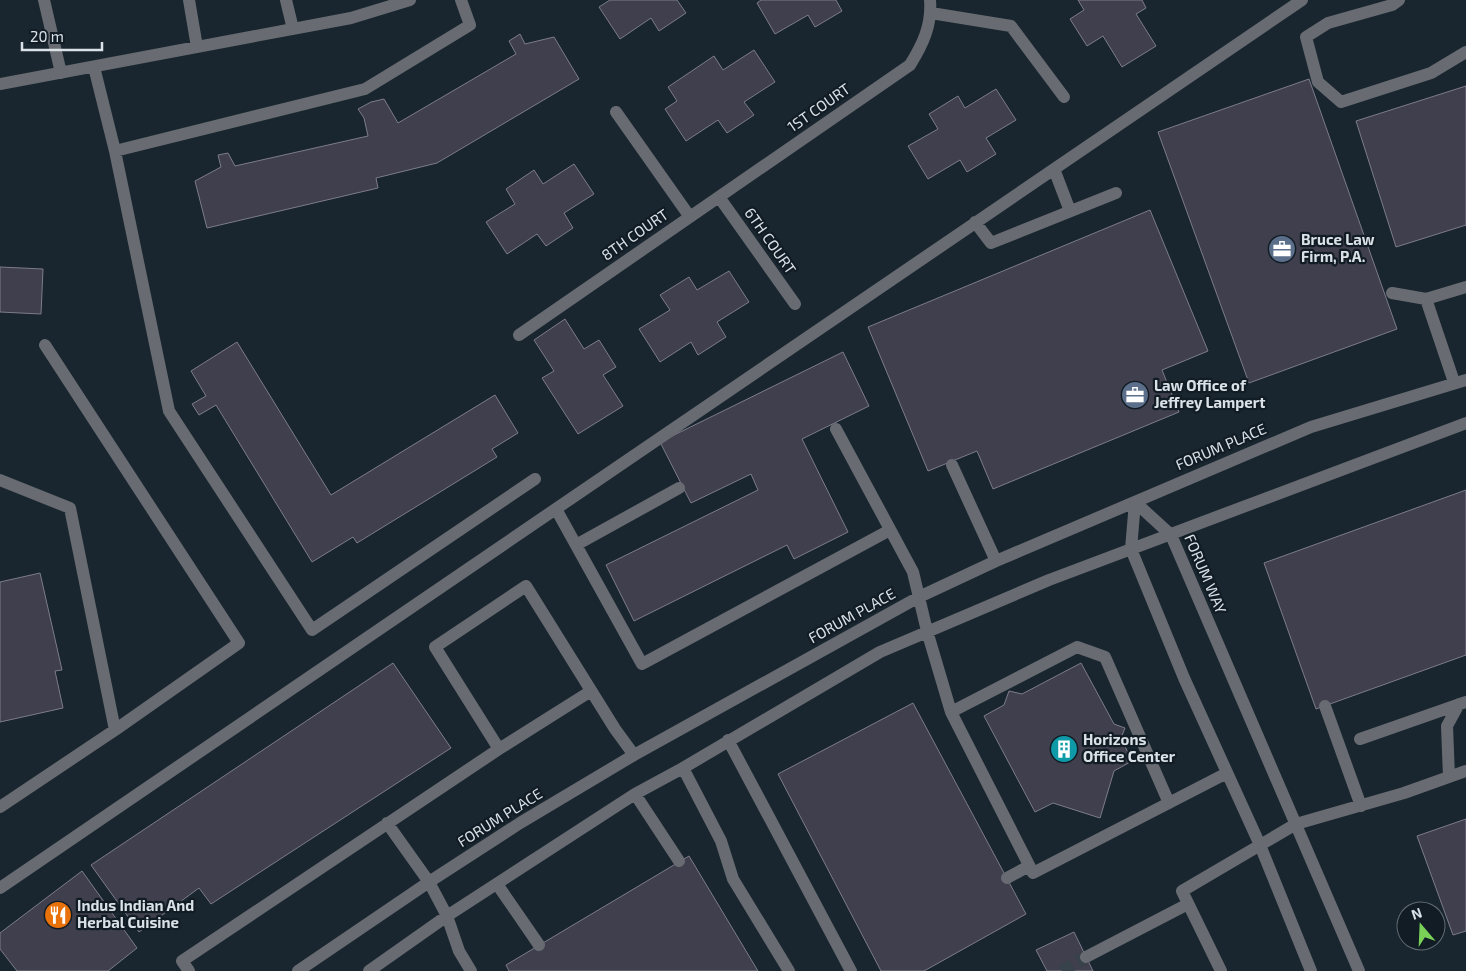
<svg xmlns="http://www.w3.org/2000/svg" width="1466" height="971" viewBox="0 0 1466 971" font-family="'Exo 2',sans-serif">
<style>
.building{fill:#403f4d;stroke:#7d7c8c}
.lines{fill:none;stroke-linecap:round;stroke-linejoin:round}
.minor-tunnel{stroke:#37424b;stroke-width:12;stroke-dasharray:12 6;stroke-linecap:butt}
.minor{stroke:#686c72;stroke-width:12}
.labels{text-anchor:middle;stroke-width:4.5;stroke-linejoin:round;paint-order:stroke}
.street-label{font-size:15px;fill:#dae1e7;stroke:#111c25}
.poi-label{font-size:15px;font-weight:bold;fill:#dae1e7;stroke:#111c25;text-anchor:start}
</style>
<rect width="100%" height="100%" fill="#1a262f"/>
<!-- building -->
<path class="building" d="M610,0H677L686,13L659,31L651,18L620,39L599,7Z
M761,0H836L842,11L815,27L808,15L775,34L757,3Z
M1078,0H1142L1146,8L1136,14L1156,46L1122,67L1103,36L1087,46L1070,19L1084,10Z
M520,34L525,44L554,37L579,79L437,163L376,178L378,188L207,228L195,181L221,167L218,155L228,153L235,166L368,136L364,118L358,109L371,102L384,99L398,123L516,54L509,41Z
M754,50L775,82L744,102L754,115L727,133L718,120L686,141L665,109L677,101L668,87L714,56L723,70Z
M1309,79L1397,329L1249,383L1158,132Z
M1466,86V225L1396,247L1356,121Z
M996,89L1016,120L986,138L996,154L967,172L960,160L928,179L908,146L938,129L929,114L958,96L965,108Z
M574,164L594,194L564,213L573,228L546,246L537,234L507,254L486,222L515,204L506,189L534,170L543,184Z
M1150,210L1208,351L1162,370L1179,412L993,489L977,451L928,471L868,327Z
M0,267L43,269L41,314L0,312Z
M729,271L749,302L717,322L726,337L698,355L691,342L660,362L639,329L670,310L660,295L689,277L697,290Z
M565,319L584,349L599,340L616,367L603,375L623,406L578,434L542,378L554,371L534,340Z
M237,342L331,495L495,395L518,433L492,449L497,457L357,543L353,537L312,562L216,405L199,415L192,404L206,396L191,371Z
M843,352L869,406L802,439L848,532L794,559L787,545L634,621L606,565L758,490L751,474L691,503L660,442Z
M1466,490V655L1316,709L1264,563Z
M40,573L62,670L55,671L63,708L0,722V582Z
M393,663L451,748L211,904L199,888L139,932L91,865Z
M1081,663L1114,724L1125,728L1121,738L1132,761L1114,771L1100,818L1053,803L1035,812L984,716L1004,705L1009,691L1022,694Z
M913,703L1026,914L924,971H881L778,774Z
M1466,819V931L1453,935L1417,836Z
M689,856L758,971H509L506,965Z
M82,871L137,948L108,971H17L0,949V933Z
M1074,932L1093,971H1047L1036,950Z"/>
<g class="lines">
<!-- minor-tunnel -->
<path class="minor-tunnel" d="M1062,971L1086,957"/>
<!-- minor -->
<path class="minor" d="M44,0L61,73
M189,0L197,47
M286,0L293,29
M1399,0L1392,5L1328,23L1306,37L1318,82L1341,102L1431,73L1466,52
M931,13L1011,26L1064,97
M94,67L115,151L365,89L470,25L461,0
M0,84L351,18L410,0
M616,112L690,217
M115,151L169,411L312,630L535,479
M1054,169L1070,211
M719,197L795,304
M975,222L991,243L1116,193
M1392,293L1426,299
M519,335L910,65C923,44 932,25 930,0
M45,345L239,643L115,730
M1454,382L1426,299L1466,287
M836,429L913,572L927,631L951,712L1033,873L1227,773
M952,465L996,561
M0,480L70,508L115,730L0,807
M1135,502L1171,535L1359,971
M1135,502L1131,549L1184,678L1260,845L1311,971
M556,509L642,664L890,530
M576,545L679,488
M591,691L499,749L435,647L526,586L615,729L634,755
M1325,706L1361,806
M951,712L1077,647L1105,657L1169,803
M1360,739L1466,702
M728,740L851,971
M683,768L721,841L733,879L789,971
M1449,777L1447,726L1459,704
M635,794L679,861
M387,823L429,882L447,916L459,951L471,971
M1007,878L1029,866
M497,884L539,945
M0,888L1302,0
M1086,957L1188,904
M189,971L182,961L499,749
M298,971L429,882L520,823L634,755L919,597L996,561L1311,427L1466,380
M369,971L447,916L635,794L683,768L880,652L1049,580L1466,423
M1221,971L1182,891L1296,824L1404,793L1466,771"/>
</g>
<!-- icons -->
<defs>
<g id="office-disc" transform="scale(1.4375)"><circle r="9.5" fill="#5c6f8a" stroke="#111c25"/><path d="M-6-3h4V-5.5h4V-3h4V5H-6ZM-1-4.5V-3h2v-1.5ZM-6 0V1H6V0Z" fill="#fff"/></g>
<g id="building-disc" transform="scale(1.4375)"><circle r="9.5" fill="#0f9aa8" stroke="#111c25"/><path d="M-4-6H4V6H1V3H-1V6H-4ZM-2.5-4.3h1.7v1.8h-1.7ZM.8-4.3h1.7v1.8H.8ZM-2.5-1h1.7V.8h-1.7ZM.8-1h1.7V.8H.8Z" fill="#fff"/></g>
<g id="restaurant-disc" transform="scale(1.4375)"><circle r="9.5" fill="#e8710a" stroke="#111c25"/><path d="M-5-6h1v4h1v-4h1v4h1v-4h1v5L-1.5 .5V6h-2V.5L-5-1ZM5-6V6H3V1.5H1.5Q1.5-4 5-6Z" fill="#fff"/></g>
</defs>
<g fill-rule="evenodd">
<use href="#office-disc" x="1282" y="249"/>
<use href="#office-disc" x="1135" y="395"/>
<use href="#building-disc" x="1064" y="749"/>
<use href="#restaurant-disc" x="58" y="915"/>
</g>
<g class="labels">
<!-- street labels -->
<g class="street-label">
<text transform="translate(819 108) rotate(-35)" y="5">1ST COURT</text>
<text transform="translate(635 235) rotate(-35)" y="5">8TH COURT</text>
<text transform="translate(770 241) rotate(55)" y="5">6TH COURT</text>
<text transform="translate(1221 447) rotate(-23)" y="5">FORUM PLACE</text>
<text transform="translate(1205 574) rotate(67)" y="5">FORUM WAY</text>
<text transform="translate(852 616) rotate(-29)" y="5">FORUM PLACE</text>
<text transform="translate(500 818) rotate(-32)" y="5">FORUM PLACE</text>
</g>
<!-- poi labels -->
<g class="poi-label">
<text x="1301" y="245">Bruce Law<tspan x="1301" dy="17">Firm, P.A.</tspan></text>
<text x="1154" y="391">Law Office of<tspan x="1154" dy="17">Jeffrey Lampert</tspan></text>
<text x="1083" y="745">Horizons<tspan x="1083" dy="17">Office Center</tspan></text>
<text x="77" y="911">Indus Indian And<tspan x="77" dy="17">Herbal Cuisine</tspan></text>
</g>
</g>
<!-- north arrow -->
<g transform="translate(1421 926) rotate(341)"><circle r="24" fill="#111c25" stroke="#616b73"/>
<path d="M0-4L9 19L0 12L-9 19Z" fill="#79d157"/>
<text y="-8" font-size="14" font-weight="bold" text-anchor="middle" fill="#dae1e7">N</text>
</g>
<!-- scale -->
<path d="M22 42v8h80v-8" fill="none" stroke="#dae1e7" stroke-width="2.5"/>
<text x="30" y="42" font-size="15" fill="#dae1e7" stroke="#111c25" stroke-width="4" paint-order="stroke">20 m</text>
</svg>
